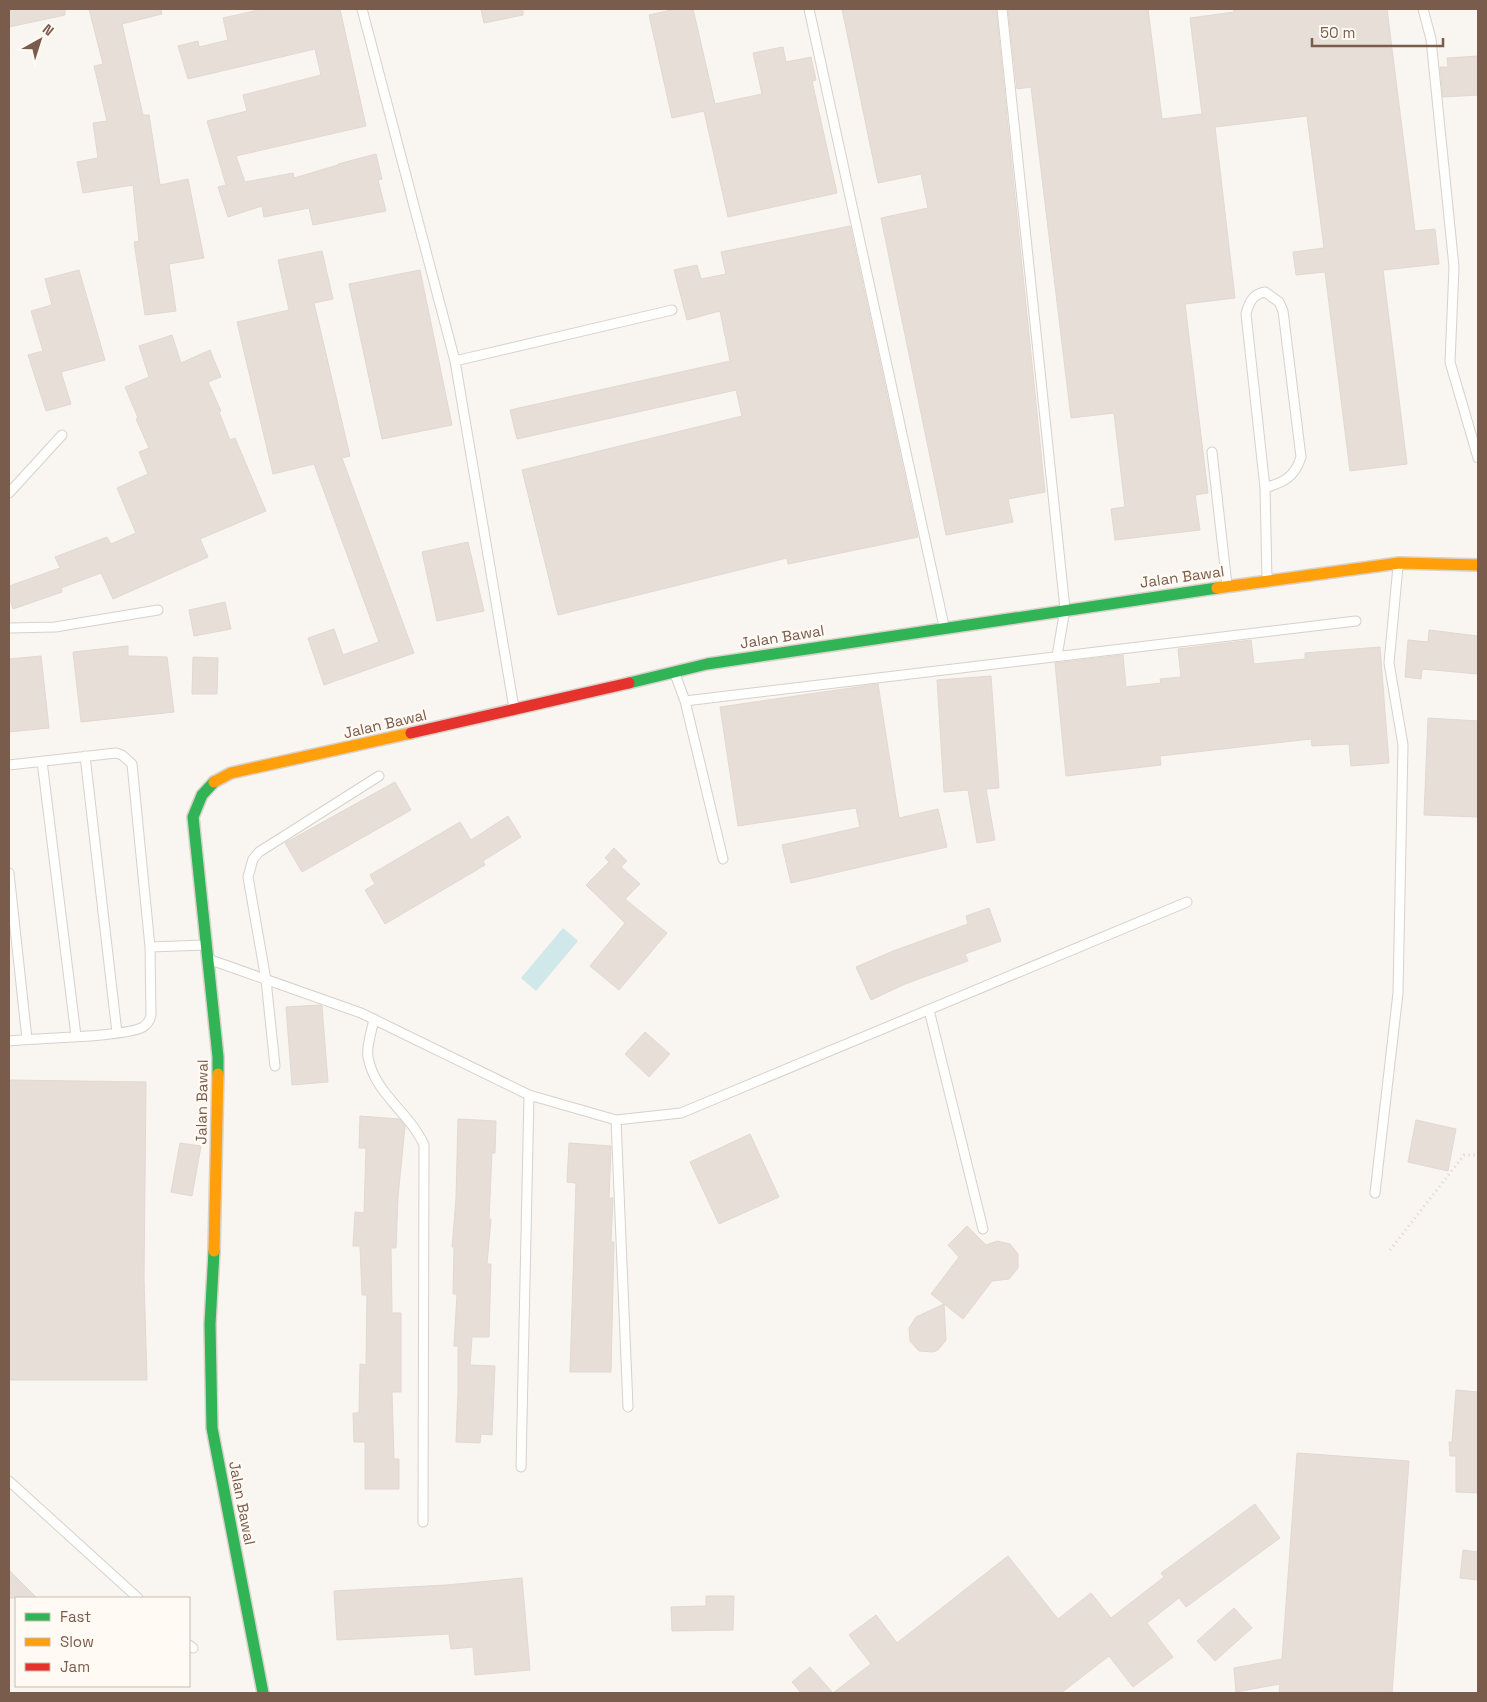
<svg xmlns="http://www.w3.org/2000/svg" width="1487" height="1702" viewBox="0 0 1487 1702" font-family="'Space Grotesk',sans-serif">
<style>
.water{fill:#d0e8ea}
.building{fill:#e6ded7;stroke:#e2d8d2}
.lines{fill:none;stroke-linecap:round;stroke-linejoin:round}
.lane-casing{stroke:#d7d1cb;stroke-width:11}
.fast-casing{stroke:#d9d2cb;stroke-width:14}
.slow-casing{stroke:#d9d2cb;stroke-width:14}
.jam-casing{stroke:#d9d2cb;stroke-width:14}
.path{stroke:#dcd5d0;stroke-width:3;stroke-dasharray:1 4;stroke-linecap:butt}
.lane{stroke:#fefefd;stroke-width:9}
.fast{stroke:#30b455;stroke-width:11}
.slow{stroke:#ff9f0a;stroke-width:11}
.jam{stroke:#e5322d;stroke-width:11}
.labels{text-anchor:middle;stroke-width:4.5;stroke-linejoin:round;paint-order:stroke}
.street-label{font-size:15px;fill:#7a5c4d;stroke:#fffaf3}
</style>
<rect width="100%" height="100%" fill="#f9f5f0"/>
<!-- water -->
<path class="water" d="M563,928L578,941L536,991L521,978Z"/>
<!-- building -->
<path class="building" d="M9,9H65V15L9,27Z
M89,9H161L162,14L122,24L143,115H149L160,185L188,179L204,258L169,264L176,311L145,315L134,242L139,241L133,185L83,193L77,162L98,158L93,123L107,121L94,66L103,64Z
M263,9H340L366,126L236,156L245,182L293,173L294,178L338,165V164L376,154L382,179L378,180L386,211L313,225L309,208L264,217L262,206L228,217L218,187L226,185L207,121L247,111L243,95L321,75L315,49L188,79L178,46L198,41L199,47L228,40L223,18Z
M481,9H523V15L484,23Z
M676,9H693L715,104L762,94L753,53L783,47L786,62L811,57L816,80L812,81L837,193L728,217L704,111L672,118L649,15Z
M842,9H996L1045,492L1008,499L1013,522L946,535L881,218L928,208L921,174L878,183Z
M1008,9H1148L1162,119L1202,114L1190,18L1234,12L1233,9H1387L1415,231L1435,229L1439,264L1383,270L1407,464L1350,471L1325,272L1296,275L1293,252L1324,248L1307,116L1215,127L1235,298L1185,304L1208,493L1195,495L1200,530L1115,540L1111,509L1125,507L1114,413L1071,418L1031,87L1017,89Z
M1478,56V95L1443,97L1440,67H1448L1447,58Z
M850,226L918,537L788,564L787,558L558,615L522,470L742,416L736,390L517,439L510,410L730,361L720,311L687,320L674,270L697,265L701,279L726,274L721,252Z
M322,251L333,299L314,303L350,456L342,458L414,653L324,685L308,638L334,629L343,655L379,642L314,464L273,474L237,322L289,310L278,260Z
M79,270L105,360L61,372L71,404L46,411L28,355L43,351L31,311L52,305L45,279Z
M420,270L452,425L382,439L349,284Z
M172,335L181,363L210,350L221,377L208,382L221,411L219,412L230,440L235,438L266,511L200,539L208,557L113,599L101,573L61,588L62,592L13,609L9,596V586L60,568L55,557L107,537L111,544L136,533L117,488L148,474L139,452L149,448L136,419L138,418L125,387L149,377L139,346Z
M468,542L484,611L437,621L422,552Z
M225,602L231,629L194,636L189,610Z
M1429,630L1478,636V674L1422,669L1421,679L1405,677L1408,640L1428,642Z
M1251,640L1254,664L1305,659V653L1380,647L1389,763L1351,766L1349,744L1312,746L1311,739L1160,756L1161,765L1066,776L1055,663L1123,655L1126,687L1161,683L1160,679L1181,677L1178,649Z
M128,646V656L167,657L174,712L81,722L73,652Z
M41,656L49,728L9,732V659Z
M193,657L218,658L217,694H192Z
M991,676L999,788L986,789L995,840L977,843L968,790L944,792L937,680Z
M878,684L899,818L938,809L947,847L791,883L782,845L860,827L856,808L738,826L720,707Z
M1428,718L1478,721V817L1424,815Z
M395,782L411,810L302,872L285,843Z
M508,816L521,837L483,861L485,865L385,924L365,890L375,884L370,875L460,822L471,840Z
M614,848L627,861L621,867L640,884L625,899L667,933L619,990L590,966L625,923L586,885L609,862L605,858Z
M989,908L1001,941L965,954L968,961L905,984L871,1000L856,967L893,951L968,924L966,916Z
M320,1005L322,1006L328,1082L292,1085L286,1007Z
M645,1032L670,1054L649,1077L625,1054Z
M9,1080L146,1082L144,1279L147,1380H9Z
M360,1116L399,1119L405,1126L398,1197L396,1248H391L392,1313H401V1392H392L394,1459H399V1489H365V1442H354L353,1413H359L360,1364L366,1365L367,1295H362L360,1246H353L355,1212L364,1213L366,1148H359Z
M458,1119L496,1121L495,1153H492L489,1219H491L487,1264H491L489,1337H472L470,1365L495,1366L492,1435L481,1434L480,1443L456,1442L458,1392V1346H454L457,1294H453L454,1247H452L456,1199Z
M1416,1120L1456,1129L1448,1171L1408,1162Z
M750,1134L779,1197L719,1224L690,1162Z
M180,1143L201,1146L192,1196L171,1192Z
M569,1143L611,1146L609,1198H613L611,1242H614L611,1372H570L576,1183L567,1182Z
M967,1226L986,1245L997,1241L1010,1244L1018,1254V1268L1009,1279L992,1281L963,1319L944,1304L946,1340L938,1350L933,1352L919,1351L910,1341L909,1328L916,1317L944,1304L931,1294L959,1257L948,1245Z
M1456,1390L1478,1392V1493L1456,1492V1456H1450L1449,1442H1452Z
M1297,1453L1409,1461L1392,1693H1279L1280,1684L1236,1692L1234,1668L1282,1659Z
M1255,1504L1280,1538L1186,1607L1179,1598L1147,1623L1173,1657L1133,1687L1109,1656L1061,1693H833L871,1664L849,1635L876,1615L897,1643L1008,1556L1058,1619L1091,1593L1111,1618L1164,1577L1161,1573Z
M1463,1550L1478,1552V1580L1460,1578Z
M9,1570L37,1598H9Z
M522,1578L530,1670L475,1675L473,1647L451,1649L449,1634L337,1640L334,1591L446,1585Z
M706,1596H734L733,1630L672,1631L671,1607L706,1606Z
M1234,1608L1252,1628L1215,1661L1197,1641Z
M810,1667L833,1693H801L792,1682Z"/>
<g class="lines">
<!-- lane casing -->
<g class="lane-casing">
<path id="lane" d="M362,9L455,361L514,708
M809,9L944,626
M1002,9L1065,609L1057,656
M1423,9L1431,39L1454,267L1450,362L1478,458
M455,361L672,310
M1212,452L1227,585
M1265,488C1284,482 1295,477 1301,457L1283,311L1279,302L1265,292C1253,294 1249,302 1246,314L1265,488L1267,579
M9,493L62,435
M9,628L55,627L158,610
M675,674L685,701L723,859
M685,701L1356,621
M85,756L117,1033
M42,761L76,1036
M9,765L116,753L122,755L132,764L150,947L151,1015C150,1020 148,1024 143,1027C126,1037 34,1038 9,1041
M9,873L27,1039
M150,947L205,945
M211,960L361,1013L529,1095L616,1120L681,1113L1187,902
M929,1010L983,1229
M374,1019C372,1030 366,1046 368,1057C374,1093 410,1113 424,1145L423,1522
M275,1066L266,980L248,877L253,859L259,852L379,776
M616,1120L628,1407
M1375,1193L1398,993L1403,745L1389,663L1398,566
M521,1467L529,1095
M9,1481L138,1598
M189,1645L193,1648"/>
</g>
<!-- fast casing -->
<g class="fast-casing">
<path id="fast" d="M629,683L707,664L1217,588
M214,782L202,795L193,817L218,1057V1074
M214,1251L210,1324L212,1428L263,1693"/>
</g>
<!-- slow casing -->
<g class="slow-casing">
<path id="slow" d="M1217,588L1399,563L1478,565
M214,782L231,773L411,733
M214,1251L218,1074"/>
</g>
<!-- jam casing -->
<g class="jam-casing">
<path id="jam" d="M411,733L629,683"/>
</g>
<!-- path -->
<path class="path" d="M1390,1250L1464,1155H1478"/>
<!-- lane -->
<use href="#lane" class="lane"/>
<!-- fast -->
<use href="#fast" class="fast"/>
<!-- slow -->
<use href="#slow" class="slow"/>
<!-- jam -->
<use href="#jam" class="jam"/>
</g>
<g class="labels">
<!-- street labels -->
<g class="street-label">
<text transform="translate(1182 577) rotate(-8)" y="5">Jalan Bawal</text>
<text transform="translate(782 637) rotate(-9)" y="5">Jalan Bawal</text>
<text transform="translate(385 724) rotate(-13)" y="5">Jalan Bawal</text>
<text transform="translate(202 1102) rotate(-89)" y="5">Jalan Bawal</text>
<text transform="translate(242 1503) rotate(79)" y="5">Jalan Bawal</text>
</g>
</g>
<!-- border -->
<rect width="1487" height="1702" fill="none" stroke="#7a5c4d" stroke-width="20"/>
<!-- legend -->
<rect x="15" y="1597" width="175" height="90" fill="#fffaf3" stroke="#cabbb1"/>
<rect x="25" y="1613" width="25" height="8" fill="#30b455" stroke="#cabbb1"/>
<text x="60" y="1622" font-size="15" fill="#7a5c4d">Fast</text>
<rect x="25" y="1638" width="25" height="8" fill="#ff9f0a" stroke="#cabbb1"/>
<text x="60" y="1647" font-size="15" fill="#7a5c4d">Slow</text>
<rect x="25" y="1663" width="25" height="8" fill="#e5322d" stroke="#cabbb1"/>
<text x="60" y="1672" font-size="15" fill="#7a5c4d">Jam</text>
<!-- north arrow -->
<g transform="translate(40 40) rotate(39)" stroke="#fffaf3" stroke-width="4" paint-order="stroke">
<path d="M0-4L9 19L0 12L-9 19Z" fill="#7a5c4d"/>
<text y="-8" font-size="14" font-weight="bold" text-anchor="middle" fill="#7a5c4d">N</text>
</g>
<!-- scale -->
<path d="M1312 38v8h131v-8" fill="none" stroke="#7a5c4d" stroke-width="2.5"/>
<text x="1320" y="38" font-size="15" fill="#7a5c4d" stroke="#fffaf3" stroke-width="4" paint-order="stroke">50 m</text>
</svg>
